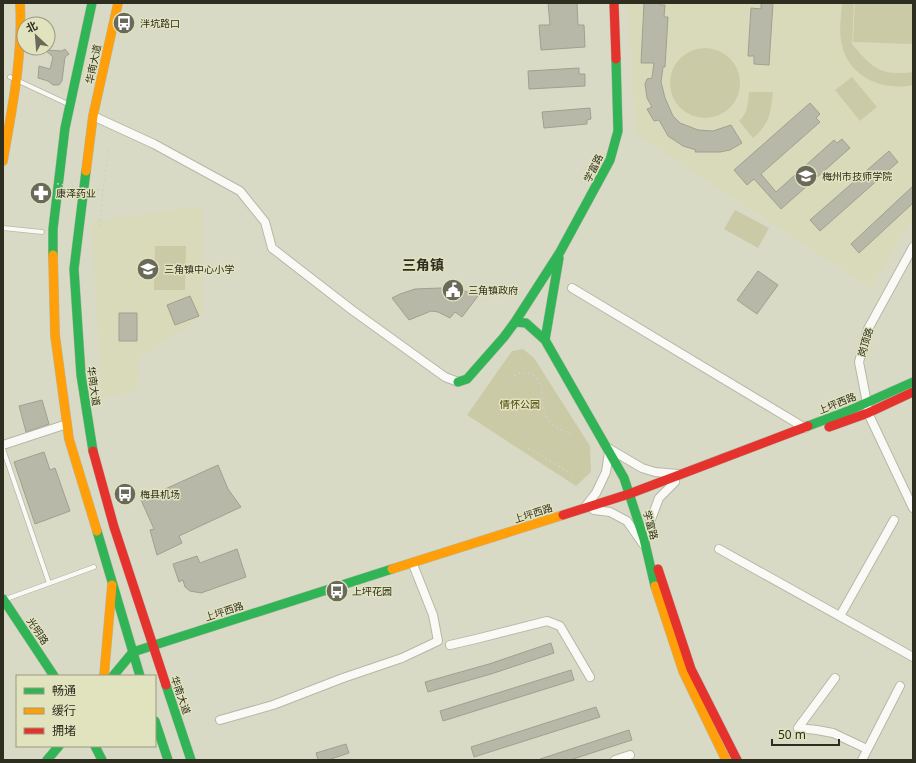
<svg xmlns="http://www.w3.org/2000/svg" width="916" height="763" viewBox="0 0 916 763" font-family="'Noto Sans','Noto Sans SC',sans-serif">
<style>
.built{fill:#d9dab9}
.green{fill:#cacaa6}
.building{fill:#b7b8a8;stroke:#a0a091}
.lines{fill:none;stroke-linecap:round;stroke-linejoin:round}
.lane-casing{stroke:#b7b7a7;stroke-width:5.5}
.street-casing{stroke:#b7b7a7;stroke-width:10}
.fast-casing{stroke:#b7b7a7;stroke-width:10}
.slow-casing{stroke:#b7b7a7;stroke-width:10}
.jam-casing{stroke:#b7b7a7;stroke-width:10}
.path{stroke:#d0d0c9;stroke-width:1.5;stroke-dasharray:2 3;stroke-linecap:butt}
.lane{stroke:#f9f9f6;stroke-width:4}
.street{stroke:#f9f9f6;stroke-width:8}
.fast{stroke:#30b455;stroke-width:9}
.slow{stroke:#ff9f0a;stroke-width:9}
.jam{stroke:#e5322d;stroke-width:9}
.path-bridge{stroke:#d0d0c9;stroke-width:1.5;stroke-dasharray:2 3;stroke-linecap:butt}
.labels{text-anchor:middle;stroke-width:3;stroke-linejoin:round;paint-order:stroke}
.poi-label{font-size:10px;fill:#2e2e20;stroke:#e1e2be;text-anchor:start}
.street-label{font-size:10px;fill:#2e2e20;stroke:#e1e2be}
.park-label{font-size:10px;fill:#474607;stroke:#e1e2be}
.district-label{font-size:14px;font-weight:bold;fill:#2e2e20;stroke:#e1e2be}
</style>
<rect width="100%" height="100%" fill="#d9dac6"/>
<!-- built -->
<path class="built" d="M627,3H913V218L871,288L636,134Z
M202,206L203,316L139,357L137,390L102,398L91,221Z"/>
<!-- green -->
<path class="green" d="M842,3H854L852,44C866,60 875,73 897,73C903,73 908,73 913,72V85C885,91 852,79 843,49C838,35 841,18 842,3Z
M855,3H913V44L853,42Z
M670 83a35 35 0 1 1 70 0a35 35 0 1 1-70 0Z
M852,77L877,107L860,121L835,90Z
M749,92H773C770,114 771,122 753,138L739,121C748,113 748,103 749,92Z
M735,210L769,228L758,248L724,229Z
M155,246H186L185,290H154Z
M523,349L534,358L590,446L591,472L576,486L467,415L512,351Z"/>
<!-- building -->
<path class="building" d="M548,3H577L578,25H584L585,47L541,50L539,25H550Z
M644,3H660V5H665L664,17H668L665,67H663L661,82L665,98L673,116L680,123L698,130L713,131L731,125L742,143L730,150L720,152H695L696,150L683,146L668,136L659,120L654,121L647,109L652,107L647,98L645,84L647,79L652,78L654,63H641Z
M761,3H773L769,65L754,64V56H748L751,8L761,9Z
M65,49L69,54L65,57L62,81L59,85H53L48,81L38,78L39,66L50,69L53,57L45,50L62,51Z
M579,68V74H585V86L529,89L528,71Z
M810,103L820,114L816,118L820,122L761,174L776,192L834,140L837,143L842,139L850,148L781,209L754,179L747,185L734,170Z
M590,108L591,119L587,120V124L544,128L542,112Z
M889,151L898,162L820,231L810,220Z
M913,186V203L859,253L851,244Z
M758,271L778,285L757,314L737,300Z
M440,288L462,290L478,296L462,317L455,312L450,318L438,312L431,311L409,320L392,298L400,294L415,289Z
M190,296L199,316L175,325L167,305Z
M119,313H137V341H119Z
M42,400L49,424L26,432L19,406Z
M44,452L50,470L55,468L70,511L35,524L14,462Z
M218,465L228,489L241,507L179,536L182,543L157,555L150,530L154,529L141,500Z
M237,549L246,577L201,593L190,591L185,587L183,580L179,582L173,564L197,556L200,563Z
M551,643L554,653L491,674L428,692L425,682L489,664Z
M571,670L574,680L443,721L440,711Z
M596,707L600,717L474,757L471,747Z
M629,730L632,740L570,760H540V759Z
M346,744L349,753L328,760H318L316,753Z"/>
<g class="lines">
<!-- lane casing -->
<g class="lane-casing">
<path id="lane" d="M10,77L68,104
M3,228L42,232
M3,449L49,583
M6,599L94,567"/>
</g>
<!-- street casing -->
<g class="street-casing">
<path id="street" d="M93,116L154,144L240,191L265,222L272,248L352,310L445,377L458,382
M913,247L868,329L859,362L867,403L868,413L913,508
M572,288L805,428
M3,445L67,424
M608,448L642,468L655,472L678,474
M585,507L596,493L606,472L609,452
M594,510L610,512L627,521L643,544
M644,538L659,498L675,482
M719,549L913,657
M840,616L894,520
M450,645L476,639L547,621L560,626L590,677
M220,720L273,705L343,678L402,658L438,641L433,615L414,567
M798,728L817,730L833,733L867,749
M798,728L835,678
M615,760L630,755
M862,760L900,686"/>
</g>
<!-- fast casing -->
<g class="fast-casing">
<path id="fast" d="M86,171L74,269L81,375L93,451
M53,255V229L65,128L92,3
M515,322L526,323L545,340L624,478L644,539L655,586
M545,340L559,258
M458,382L467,379L504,337L515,322L560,252L610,160L618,131L616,59
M808,426L848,411L913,382
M97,531L140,676
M3,599L54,676
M113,676L133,652L392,569
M166,685L191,760
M155,721L168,760
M95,746L102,760
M47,760L59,746"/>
</g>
<!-- slow casing -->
<g class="slow-casing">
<path id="slow" d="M3,161C12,108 23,57 20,3
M86,171L93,116L118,3
M53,255L55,335L69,439L97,531
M392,569L563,515
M655,586L683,671L726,760
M104,676L112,585"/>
</g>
<!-- jam casing -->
<g class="jam-casing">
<path id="jam" d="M614,3L616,59
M829,427L868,413L913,392
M93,451L114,527L166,685
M563,515L629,494L808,426
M658,569L691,669L737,760"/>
</g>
<!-- path -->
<path class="path" d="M100,226L103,191L109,149
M514,376L520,373L533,374C535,377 538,379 539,382C547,395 537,411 551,423C557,429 566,432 573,435
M528,448L572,474"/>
<!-- lane -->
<use href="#lane" class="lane"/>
<!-- street -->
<use href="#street" class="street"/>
<!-- fast -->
<use href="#fast" class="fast"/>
<!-- slow -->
<use href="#slow" class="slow"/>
<!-- jam -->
<use href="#jam" class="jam"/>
<!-- path-bridge -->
<path class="path-bridge" d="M52,183L103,191"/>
</g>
<!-- icons -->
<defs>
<g id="bus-disc" transform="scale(1.15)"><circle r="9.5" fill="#6a6a5a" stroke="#e1e2be"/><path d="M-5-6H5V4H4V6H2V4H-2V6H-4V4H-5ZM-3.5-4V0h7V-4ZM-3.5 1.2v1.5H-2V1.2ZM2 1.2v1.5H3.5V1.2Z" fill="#fff"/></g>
<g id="university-disc" transform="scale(1.15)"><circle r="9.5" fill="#6a6a5a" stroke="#e1e2be"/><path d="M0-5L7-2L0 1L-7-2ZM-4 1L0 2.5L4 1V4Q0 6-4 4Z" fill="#fff"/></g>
<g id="pharmacy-disc" transform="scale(1.15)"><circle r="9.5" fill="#6a6a5a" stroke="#e1e2be"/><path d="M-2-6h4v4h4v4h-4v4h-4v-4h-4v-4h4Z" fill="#fff"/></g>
<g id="school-disc" transform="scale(1.15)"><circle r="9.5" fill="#6a6a5a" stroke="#e1e2be"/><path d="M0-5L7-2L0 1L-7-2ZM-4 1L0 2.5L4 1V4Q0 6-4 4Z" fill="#fff"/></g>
<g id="civic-disc" transform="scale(1.15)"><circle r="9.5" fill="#6a6a5a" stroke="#e1e2be"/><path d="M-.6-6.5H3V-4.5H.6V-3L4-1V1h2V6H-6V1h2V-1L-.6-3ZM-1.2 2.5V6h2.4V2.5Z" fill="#fff"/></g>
</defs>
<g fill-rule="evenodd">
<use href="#bus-disc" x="124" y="23"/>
<use href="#university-disc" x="806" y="176"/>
<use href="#pharmacy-disc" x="41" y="193"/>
<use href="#school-disc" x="148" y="269"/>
<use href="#civic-disc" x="453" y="290"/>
<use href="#bus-disc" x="125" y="494"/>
<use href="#bus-disc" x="337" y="591"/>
</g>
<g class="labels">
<!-- poi labels -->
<g class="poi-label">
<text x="140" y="27">泮坑路口</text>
<text x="822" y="180">梅州市技师学院</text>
<text x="56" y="197">康泽药业</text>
<text x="164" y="273">三角镇中心小学</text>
<text x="468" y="294">三角镇政府</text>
<text x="140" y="498">梅县机场</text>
<text x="352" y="595">上坪花园</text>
</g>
<!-- street labels -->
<g class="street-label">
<text transform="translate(93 64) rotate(-78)" y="4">华南大道</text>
<text transform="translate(593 168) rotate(-64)" y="4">学富路</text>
<text transform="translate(865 342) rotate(-73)" y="4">岗顶路</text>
<text transform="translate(94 386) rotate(82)" y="4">华南大道</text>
<text transform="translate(837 403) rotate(-22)" y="4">上坪西路</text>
<text transform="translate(533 513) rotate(-18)" y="4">上坪西路</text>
<text transform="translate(651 525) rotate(75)" y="4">学富路</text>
<text transform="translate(224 611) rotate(-18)" y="4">上坪西路</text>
<text transform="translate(38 631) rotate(56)" y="4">光明路</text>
<text transform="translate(181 695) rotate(71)" y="4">华南大道</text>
</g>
<!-- park labels -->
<g class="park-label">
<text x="520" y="408">情怀公园</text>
</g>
<!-- district labels -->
<g class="district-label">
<text x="423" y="270">三角镇</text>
</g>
</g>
<!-- border -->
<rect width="916" height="763" fill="none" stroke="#2e2e20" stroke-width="8"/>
<!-- legend -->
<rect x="16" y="675" width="140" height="72" fill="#e1e2be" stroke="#999a7f"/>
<rect x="24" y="688" width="20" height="6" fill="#30b455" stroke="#999a7f"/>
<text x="52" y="695" font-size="12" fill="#2e2e20">畅通</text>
<rect x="24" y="708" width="20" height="6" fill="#ff9f0a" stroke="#999a7f"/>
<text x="52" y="715" font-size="12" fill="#2e2e20">缓行</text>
<rect x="24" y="728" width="20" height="6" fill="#e5322d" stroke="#999a7f"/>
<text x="52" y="735" font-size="12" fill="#2e2e20">拥堵</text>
<!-- north arrow -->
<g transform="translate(36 36) rotate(334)"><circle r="19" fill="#e1e2be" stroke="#999a7f"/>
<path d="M0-3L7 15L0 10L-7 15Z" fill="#6a6a5a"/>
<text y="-6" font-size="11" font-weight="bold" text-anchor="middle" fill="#2e2e20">北</text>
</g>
<!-- scale -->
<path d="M772 739v6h67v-6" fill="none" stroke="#2e2e20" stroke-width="2"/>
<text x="778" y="739" font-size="12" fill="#2e2e20" stroke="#e1e2be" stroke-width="3" paint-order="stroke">50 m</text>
</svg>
